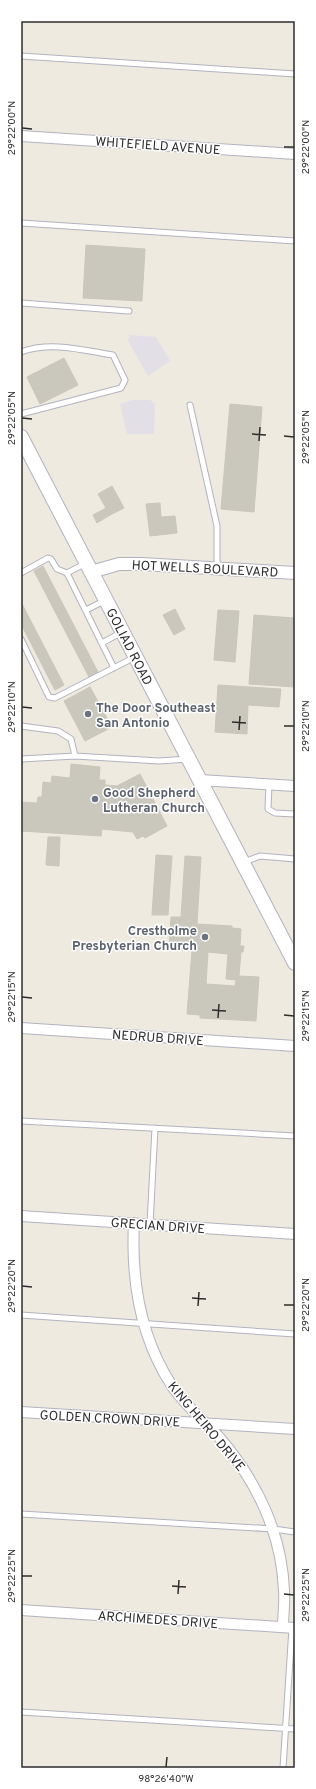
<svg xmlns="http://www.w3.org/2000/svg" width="316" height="1789" viewBox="0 0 316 1789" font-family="Overpass,sans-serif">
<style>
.industrial{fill:#e3dfe7}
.building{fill:#cac8bd;stroke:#cac6b8;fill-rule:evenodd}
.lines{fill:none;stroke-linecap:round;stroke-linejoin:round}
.service-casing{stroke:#b3b3c0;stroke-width:7}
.minor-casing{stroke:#b3b3c0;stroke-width:12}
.tertiary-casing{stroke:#b3b3c0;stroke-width:14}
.secondary-casing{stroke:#b3b3c0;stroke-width:16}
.service{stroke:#fff;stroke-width:5}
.minor{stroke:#fff;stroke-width:10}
.tertiary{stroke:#fff;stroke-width:12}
.secondary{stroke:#fff;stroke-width:14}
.ticks{fill:none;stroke:#2d2d2d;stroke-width:1.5}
.worship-dot{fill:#6b7280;stroke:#fff;stroke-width:1.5}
.labels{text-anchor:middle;stroke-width:3;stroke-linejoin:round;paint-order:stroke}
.street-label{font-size:13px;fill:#2d2d2d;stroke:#fff}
.worship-label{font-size:13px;font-weight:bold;fill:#5b616d;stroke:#fff;text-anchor:start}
.neatline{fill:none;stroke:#2d2d2d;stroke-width:1.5}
.ticks-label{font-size:10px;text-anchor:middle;fill:#2d2d2d}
</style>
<rect width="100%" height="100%" fill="#eeeadf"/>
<!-- industrial -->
<path class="industrial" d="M130,335L156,337L170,361L148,376L128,341Z
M132,400H150L155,404L154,434H127L120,404Z"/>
<!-- building -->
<path class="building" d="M86,245L145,249L142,301L83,298Z
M64,358L78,385L40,404L27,377Z
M230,404L262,407L254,512L221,509Z
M112,486L124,508L110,515L98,494Z
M160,503L161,517L175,516L177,533L150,536L146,504Z
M106,508L110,515L97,523L93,515Z
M43,566L98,672L89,677L34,571Z
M21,602L64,685L55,690L21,624Z
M175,609L185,629L174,635L163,615Z
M218,610L239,611L235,662L214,660Z
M254,615L295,618V687L249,684Z
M218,685L281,689L279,707L248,705L247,734L215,732Z
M90,687L112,727L85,741L64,701Z
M71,764L100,767L99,780H105V785L117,786L140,774L167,826L145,838L143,836L137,839L133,832L102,829L101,836L21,831V802L37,803L38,797H42L43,782L51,783L52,776L70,778Z
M48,837H60L59,866L46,865Z
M156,855L172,856L168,915H152Z
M185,856L201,857L197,924L232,926V928L241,929L240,946H244L243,952H241L239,976L259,977L256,1021L200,1018V1015L187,1014L192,951L169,948L171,917H181ZM208,952L228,954L226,979L236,980L235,986L206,984Z"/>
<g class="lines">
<!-- service casing -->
<g class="service-casing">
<path id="service" d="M21,56L295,74
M21,223L295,241
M21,303L129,311
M21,352C51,341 82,350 113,355L125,380L121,388L21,414
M190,405L217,526V568
M21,573L48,558L51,559L57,569L67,573L86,563
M67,573L114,668
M86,610L104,601
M21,639L49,697L55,698L135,657
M102,643L122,632
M21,726L58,731L71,739L75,756
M21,759L75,756L159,761L188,759
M269,784L268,809L275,813L295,814
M244,862L260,856L295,859
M21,1121L295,1136
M150,1224L155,1128
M21,1315L295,1334
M21,1514L273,1529L295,1532
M21,1712L295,1729
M283,1768L292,1628"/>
</g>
<!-- minor casing -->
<g class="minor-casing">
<path id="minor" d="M21,136L295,154
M200,780L295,786
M21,1028L295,1046
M21,1216L295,1234
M134,1223C131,1281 140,1337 172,1386C185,1405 203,1420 219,1437C256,1480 282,1533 284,1591C285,1603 283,1615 283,1627
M21,1412L295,1429
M21,1610L295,1628"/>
</g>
<!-- tertiary casing -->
<g class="tertiary-casing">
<path id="tertiary" d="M91,572L119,564H142L295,573"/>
</g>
<!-- secondary casing -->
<g class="secondary-casing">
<g id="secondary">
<path id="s1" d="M21,437L295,963"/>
</g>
</g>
<!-- service -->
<use href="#service" class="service"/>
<!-- minor -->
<use href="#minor" class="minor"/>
<!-- tertiary -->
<use href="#tertiary" class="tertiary"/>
<!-- secondary -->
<use href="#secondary" class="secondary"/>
</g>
<!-- ticks -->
<path class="ticks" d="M22,128L32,129M284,147H294M22,418L32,419M252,434L266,435M284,436L294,437M259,441L260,427M22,707L32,708M232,722L246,723M284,726H294M239,730L240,716M22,997L32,998M212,1010L226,1011M284,1015L294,1016M218,1018L219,1004M22,1286L32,1287M192,1298L206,1299M284,1305H294M198,1306L199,1292M22,1576H32M172,1586L186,1587M178,1594L179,1580M284,1594L294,1595M166,1767L167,1757"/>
<!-- markers -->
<g class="worship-dot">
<circle cx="88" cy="714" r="4"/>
<circle cx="95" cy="799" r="4"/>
<circle cx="205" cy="937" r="4"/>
</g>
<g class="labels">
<!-- street labels -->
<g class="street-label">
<text transform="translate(158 145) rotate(4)" y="5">WHITEFIELD AVENUE</text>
<text transform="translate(205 568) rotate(3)" y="5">HOT WELLS BOULEVARD</text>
<text dy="5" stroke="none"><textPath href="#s1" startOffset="236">GOLIAD ROAD</textPath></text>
<text transform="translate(158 1037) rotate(4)" y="5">NEDRUB DRIVE</text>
<text transform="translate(158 1225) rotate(4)" y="5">GRECIAN DRIVE</text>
<text transform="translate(110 1418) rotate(3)" y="5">GOLDEN CROWN DRIVE</text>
<text transform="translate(207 1426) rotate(50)" y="5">KING HEIRO DRIVE</text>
<text transform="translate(158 1619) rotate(4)" y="5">ARCHIMEDES DRIVE</text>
</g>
<!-- worship labels -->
<g class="worship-label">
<text x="96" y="712">The Door Southeast<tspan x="96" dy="15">San Antonio</tspan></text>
<text x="103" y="797">Good Shepherd<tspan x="103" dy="15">Lutheran Church</tspan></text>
<text x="197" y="935" text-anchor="end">Crestholme<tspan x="197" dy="15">Presbyterian Church</tspan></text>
</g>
</g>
<!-- border -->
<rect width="316" height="1789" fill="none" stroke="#ffffff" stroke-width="44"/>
<rect x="22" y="22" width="272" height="1745" class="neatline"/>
<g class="ticks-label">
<text transform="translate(11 128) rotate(-90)" y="4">29°22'00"N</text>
<text transform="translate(305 147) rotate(-90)" y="4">29°22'00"N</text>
<text transform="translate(11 418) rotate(-90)" y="4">29°22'05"N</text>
<text transform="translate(305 437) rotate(-90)" y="4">29°22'05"N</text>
<text transform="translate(11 707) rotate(-90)" y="4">29°22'10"N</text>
<text transform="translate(305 726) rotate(-90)" y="4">29°22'10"N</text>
<text transform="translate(11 997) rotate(-90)" y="4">29°22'15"N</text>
<text transform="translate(305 1016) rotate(-90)" y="4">29°22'15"N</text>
<text transform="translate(11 1286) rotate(-90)" y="4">29°22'20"N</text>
<text transform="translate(305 1305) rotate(-90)" y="4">29°22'20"N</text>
<text transform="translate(11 1576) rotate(-90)" y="4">29°22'25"N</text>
<text transform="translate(305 1595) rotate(-90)" y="4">29°22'25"N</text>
<text x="166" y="1782">98°26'40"W</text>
</g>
</svg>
